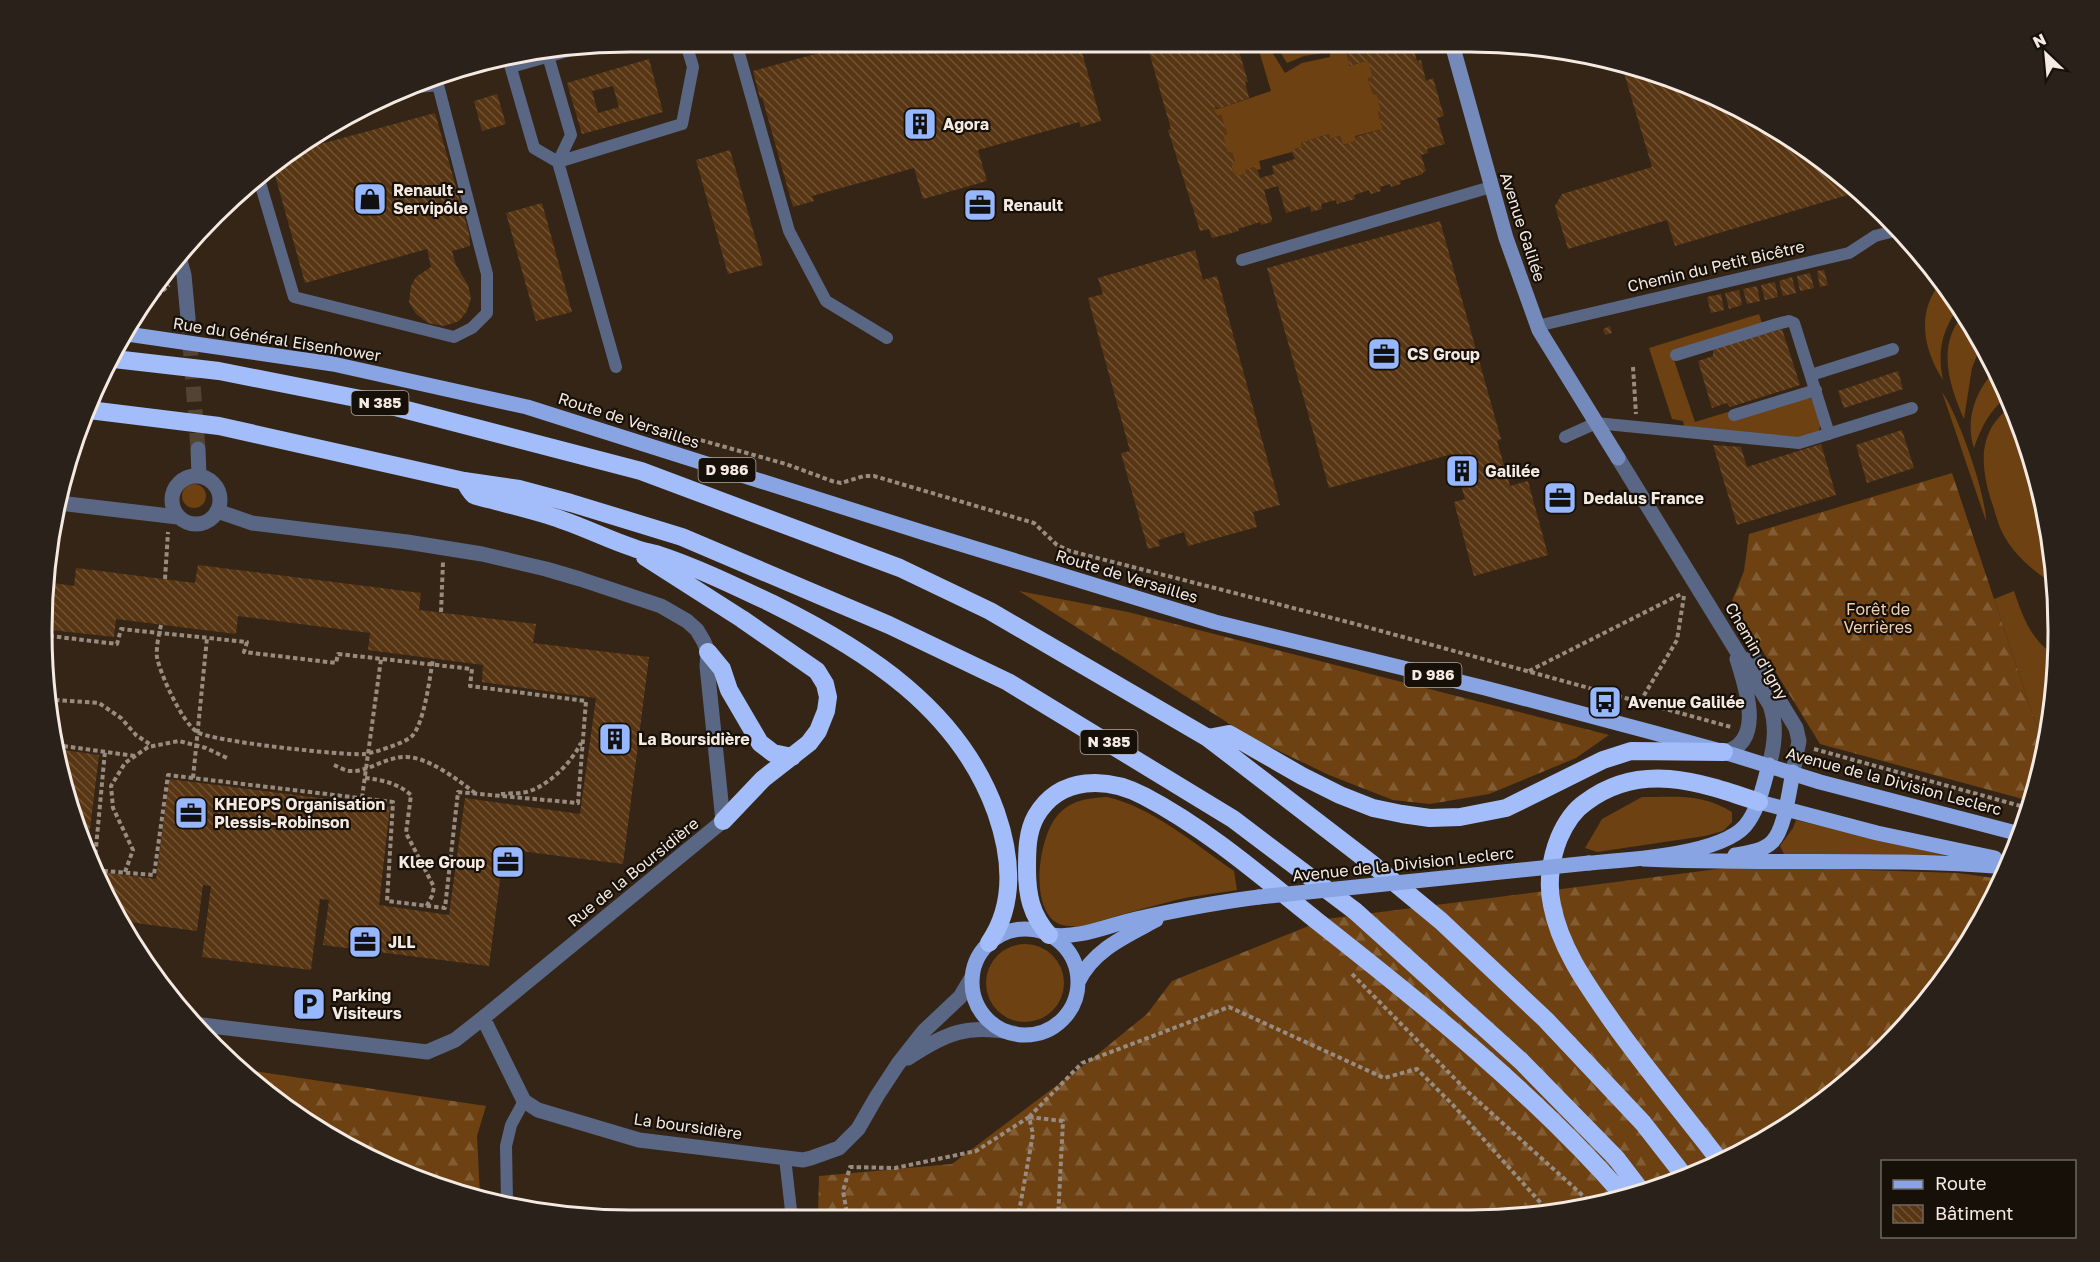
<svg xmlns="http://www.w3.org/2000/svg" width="2100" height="1262" viewBox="0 0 2100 1262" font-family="'Golos Text',sans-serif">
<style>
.grass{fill:#6d4112}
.forest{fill:url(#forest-firs)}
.building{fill:url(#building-back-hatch);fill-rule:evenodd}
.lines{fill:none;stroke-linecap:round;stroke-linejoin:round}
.street-tunnel{stroke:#524334;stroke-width:15;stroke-dasharray:15 8;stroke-linecap:butt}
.path{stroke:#988b7f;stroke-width:4;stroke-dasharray:4.5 3;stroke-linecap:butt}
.lane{stroke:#596785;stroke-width:12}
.street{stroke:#596785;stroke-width:15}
.secondary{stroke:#748aba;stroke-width:15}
.primary{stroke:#88a4e2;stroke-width:15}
.highway{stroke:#a2bdf9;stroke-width:18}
.primary-bridge{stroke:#88a4e2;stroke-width:15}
.labels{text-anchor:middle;stroke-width:4.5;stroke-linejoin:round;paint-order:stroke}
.shield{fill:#171009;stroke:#b2a9a0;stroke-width:1.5}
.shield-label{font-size:15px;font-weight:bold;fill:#f5eae1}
.poi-label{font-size:16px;font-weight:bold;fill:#f5eae1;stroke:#171009;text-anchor:start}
.street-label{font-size:16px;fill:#f5eae1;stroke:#171009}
.park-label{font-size:16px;fill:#f4d1b2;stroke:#171009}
.rim{fill:none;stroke:#f5eae1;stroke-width:3}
</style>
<defs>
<pattern id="forest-firs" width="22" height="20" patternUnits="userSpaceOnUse" patternTransform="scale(1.5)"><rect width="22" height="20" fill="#6d4112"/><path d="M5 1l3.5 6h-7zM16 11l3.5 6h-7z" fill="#825d34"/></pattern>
<pattern id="building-back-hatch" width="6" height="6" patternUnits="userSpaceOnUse" patternTransform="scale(1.5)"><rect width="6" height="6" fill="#583614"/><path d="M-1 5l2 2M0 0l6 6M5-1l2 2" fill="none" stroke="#715336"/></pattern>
</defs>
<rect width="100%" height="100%" fill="#352516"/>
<!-- grass -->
<path class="grass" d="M1257,44H1267L1285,73L1302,63L1330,57V44H1344L1350,66L1368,60L1373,77L1368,79L1373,95L1377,94L1381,111L1378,112L1383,129L1355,136L1356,141L1343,145L1340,136L1330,139L1329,134L1301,143L1302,147L1292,150V152L1259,161L1261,169L1257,170L1256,167L1246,170V173L1239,176L1233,172L1231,164L1235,162L1232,152L1227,153L1223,135L1227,134L1221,115L1217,116L1213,108L1218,109L1271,91Z
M1275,44H1324L1323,53L1304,56L1287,63Z
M1941,282L1960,306C1942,329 1937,351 1943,380C1923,349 1916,312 1941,282Z
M1759,314L1762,323L1674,360L1695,422L1731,411L1811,398C1818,405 1822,422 1819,431L1799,438L1684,426L1683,421L1672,419L1649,348Z
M1964,314L1981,345L1972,368L1964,419C1949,385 1936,345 1964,314Z
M1995,371L2008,396C1989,411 1982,426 1974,448C1965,422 1975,390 1995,371Z
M1942,392C1958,414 1986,494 1986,521Z
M2013,405L2050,546L2053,583C2037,575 2015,555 2006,539C2000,530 1997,519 1994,509C1981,471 1974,432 2013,405Z
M182 496a12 12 0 1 1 24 0a12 12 0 1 1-24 0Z
M2014,591C2023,617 2031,641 2056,656L2047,742L2040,733L2032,713L1994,599Z
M1107,797C1154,808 1194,844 1234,871L1237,890C1213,894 1188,896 1165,903C1144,908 1124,914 1103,920C1096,922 1089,925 1081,926C1076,927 1064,926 1059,924C1028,909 1039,837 1057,816C1070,800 1088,798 1107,797Z
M1642,797C1677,797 1701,793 1732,812V822L1723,831L1705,836L1597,852L1585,848L1602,819Z
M1796,820L1874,839L1957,855L1784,854L1780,846L1793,828Z
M986 983a39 39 0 1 1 78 0a39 39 0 1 1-78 0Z"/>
<!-- forest -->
<path class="forest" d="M1952,473L2032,713L2040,733L2047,742L2030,801L1820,744L1732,601L1744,571L1749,534Z
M1019,591L1128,612L1609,735L1576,758L1489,794L1430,804L1393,800L1329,775L1252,738Z
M1741,866L1958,873L2001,879L1959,959L1858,1074L1763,1141L1658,1189L1508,1219H818L819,1176L952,1164L1088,1062L1147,1014L1172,981L1326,919Z
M241,1069L486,1106L477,1136L480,1196L441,1189L303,1121Z"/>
<!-- building -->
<path class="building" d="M1234,44L1236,52L1239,51L1248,82H1245L1249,98L1218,109L1217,107L1213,108L1217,116L1221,115L1227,134L1223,135L1228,153L1232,152L1235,162L1231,164L1233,172L1239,176L1246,173L1245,170L1256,166L1260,178L1274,174L1272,166L1295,159L1291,150L1302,147L1301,143L1329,134L1330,139L1340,136L1343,145L1356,141L1355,137L1383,129L1378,112L1381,111L1377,94L1373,95L1368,78L1373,77L1368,60L1350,66L1344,44H1412L1417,61L1421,60L1426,81L1433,78L1444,116L1437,118L1445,144L1427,149L1428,153L1421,155L1426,171L1423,172V174L1400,181L1401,184L1391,187L1390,184L1380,187L1381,191L1371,194L1369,190L1354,195L1355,199L1337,204L1336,200L1321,204L1322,209L1311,212L1310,206L1286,213L1278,186L1264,190L1272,219L1271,222L1261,225L1260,222L1238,229L1239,231L1212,238L1209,229L1200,231L1168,130L1171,129L1147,45Z
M1080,45L1101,121L1081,127L1079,122L978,150L987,181L941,194L923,199L914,168L812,196L814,201L793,207L762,97L760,98L753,71L845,46Z
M649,59L663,112L582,134L567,83ZM613,86L619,107L598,113L592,91Z
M1622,66L1659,73L1797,141L1858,192L1675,246L1667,220L1568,249L1555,206L1562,194L1652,167Z
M497,94L506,124L482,131L474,101Z
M435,113L469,233L470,246L452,251L456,265L468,285L471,298L467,311L459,321L444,326L428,323L416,314L409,302L411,286L416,277L431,267L427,249L305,283L272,164L291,152Z
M730,150L763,265L728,274L696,160Z
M542,203L572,312L536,321L506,213Z
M1440,221L1501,439L1497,441L1510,486L1528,481L1548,555L1474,576L1454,502L1465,499L1452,454L1329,488L1267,268Z
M1195,250L1203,280L1217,276L1280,505L1253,512L1257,527L1188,546L1184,532L1158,540L1160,546L1148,549L1121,453L1130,451L1088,298L1103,294L1098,278Z
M1824,270L1828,285L1820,287L1817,271Z
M1810,273L1814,288L1800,291L1797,276Z
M1792,277L1796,293L1783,296L1779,281Z
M1775,282L1778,297L1765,300L1761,285Z
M1757,286L1760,301L1747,304L1743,289Z
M1739,290L1742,305L1729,309L1725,293Z
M1721,294L1724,310L1711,313L1707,297Z
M1610,326L1612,333L1605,335L1603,329Z
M1782,329L1800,385L1730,407L1727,403L1712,408L1698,361L1713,356V349Z
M1898,371L1903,389L1844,408L1838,391Z
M1902,430L1914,468L1867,483L1856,445Z
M1821,444L1836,495L1737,525L1713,445L1741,447L1747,467Z
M198,565L421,593L419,610L536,624L533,643L649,657L623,864L504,849L489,966L323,945L329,900L320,899L311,970L202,957L211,886L203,885L197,931L121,921L103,892L94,871L156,879L169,779L390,807L379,905L449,915L465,798L580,814L596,698L482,682L483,665L368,650L370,633L238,616L236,634L116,619L114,637L42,629L45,582L74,586L76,568L195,583Z
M57,749L99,755L87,854L73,820Z"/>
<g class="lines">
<!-- street-tunnel -->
<path class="street-tunnel" d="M188,318L198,449"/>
<!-- path -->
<path class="path" d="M135,316L169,285
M1633,367L1636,414
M643,424L786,464L832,481L841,483L864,476H874L1034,523L1057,545L1070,551L1352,623L1731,727
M165,579L168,532
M441,612L443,562
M161,625C159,634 156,647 157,657C160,674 182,722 197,732C210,741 344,756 364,754C374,753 404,743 411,737C424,726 430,676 433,659
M42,635L117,644L121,629L247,642L244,652L336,663L338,654L472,669L470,686L586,701L578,803L458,792L445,908L387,901L393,802L168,775L154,875L94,870
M1529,671L1683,593
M55,700L99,703L121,718L136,735L151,745
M1640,702L1677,640L1684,596
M56,745L135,756
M1814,749L2028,808
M334,765C339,767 345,771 351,771C368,772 385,757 405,757C427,756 458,780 475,793
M193,778L207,638
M365,778C383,780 397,783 411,795L406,833L434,887L432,896L426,907
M501,794C510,793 521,794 530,791C551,783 571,763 581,743
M362,798L381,659
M94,869L105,751
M125,872L133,850L113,808L111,786L125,763L148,747L179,741L206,748L227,758
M1352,974L1467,1091L1590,1202
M1029,1117L1082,1063L1229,1007L1384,1078L1417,1069L1453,1105L1548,1211
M1029,1117L1063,1121L1058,1219
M848,1219L843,1191L850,1167L895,1168L976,1151L1029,1117L1033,1134L1019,1212V1219"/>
<!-- lane -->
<path class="lane" d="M737,46L789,231L826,301L887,338
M508,58L534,148L558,162L571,135L546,49
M511,67L582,47
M258,176L294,297L454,337L472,328L487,313V274L438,85L407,88
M1242,260L1491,187
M1537,326L1849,253L1875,236L1898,230
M1676,355L1777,324L1789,321L1794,323L1829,434
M616,367L558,162L682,124L693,67L687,47
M1811,375L1893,349
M1734,415L1816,390
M1565,437L1596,423L1799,443L1912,408
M785,1158L792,1219
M507,1202L506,1146L511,1125L524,1101"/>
<!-- street -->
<path class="street" d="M179,257L184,275L188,318
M198,449L199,476
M1618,458L1770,705C1777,725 1775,745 1769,765
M172 500a24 24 0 1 1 48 0a24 24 0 1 1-48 0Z
M59,503L178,517
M1753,657L1796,728L1799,741L1793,772
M1724,752C1765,743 1746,687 1737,659
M483,1018L524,1101L538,1110L639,1140L803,1160L811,1158L839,1148L858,1129L877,1096L898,1064L924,1031L960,997L972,977
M194,1024L427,1052L455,1040L483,1018L723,821L707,666L708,652L704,642L697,630L687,621L661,606L580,579L546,569L482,554L407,542L252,523L217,511
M908,1058C947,1032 968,1024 1014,1033"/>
<!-- secondary -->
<path class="secondary" d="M1452,44L1506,238L1539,330L1618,458"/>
<!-- primary -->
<path class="primary" d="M127,334L333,364L527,407L928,534L1215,622L1485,688L1651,732L1724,752L1820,782L2020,834
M1759,802L1877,833L1995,858
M1735,855C1747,853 1763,851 1772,842C1785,829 1789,791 1793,772
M1643,859C1764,865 1886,857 2007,867
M1589,863C1627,860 1719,855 1745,826C1759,809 1763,786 1769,765
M972 982a53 53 0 1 1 106 0a53 53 0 1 1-106 0Z
M1051,935C1080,939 1108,925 1136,919C1177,910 1218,902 1259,897
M1078,982C1093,950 1126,936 1156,920"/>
<!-- highway -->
<path class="highway" d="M114,359L219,371L376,402L641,471L900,568L990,611L1208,738L1372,864L1441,921L1546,1020L1643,1123L1685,1177
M89,410L219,426L464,481L519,489L571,503L682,537L889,625L1008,682L1233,819L1355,911L1521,1061L1616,1158L1642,1192
M464,481C467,485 470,492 474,495C480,498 490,499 496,501C518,507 540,512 562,520C586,528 609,540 634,548C641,551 648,552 656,554C696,567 735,586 773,604C866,650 959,709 996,812C1011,855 1016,904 989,943
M645,557L742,619L817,671L825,684L828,697L826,711L818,731L809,743L763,779L723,821
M708,652L722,669L729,690L760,743L773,753L792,757
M1208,738L1229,734L1302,776L1340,795L1373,808L1402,814L1430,818L1460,817L1506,808L1603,760L1631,751L1724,752
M1049,935C1031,915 1027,895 1027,869C1027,851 1027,832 1036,816C1060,775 1108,777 1144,796C1207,829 1262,877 1317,921C1425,1006 1533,1092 1624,1196
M1720,1161C1684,1114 1646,1069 1612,1021C1587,985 1560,948 1552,905C1547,883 1551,858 1559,838C1565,824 1574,810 1586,802C1641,761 1700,782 1759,802"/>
<!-- primary-bridge -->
<path class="primary-bridge" d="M1259,897L1589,863"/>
</g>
<!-- icons -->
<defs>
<g id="building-square" transform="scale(1.725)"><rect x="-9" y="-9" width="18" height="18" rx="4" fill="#96b6fd" stroke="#171009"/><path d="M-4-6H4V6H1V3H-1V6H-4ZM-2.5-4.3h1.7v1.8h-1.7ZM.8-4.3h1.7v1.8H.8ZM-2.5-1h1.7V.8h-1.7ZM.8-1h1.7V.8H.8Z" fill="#111"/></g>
<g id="shop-square" transform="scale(1.725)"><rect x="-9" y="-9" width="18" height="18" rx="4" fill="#96b6fd" stroke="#171009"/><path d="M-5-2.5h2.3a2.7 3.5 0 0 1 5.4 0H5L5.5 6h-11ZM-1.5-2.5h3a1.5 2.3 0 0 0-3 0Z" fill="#111"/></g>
<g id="office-square" transform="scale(1.725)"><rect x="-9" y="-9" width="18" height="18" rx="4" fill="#96b6fd" stroke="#171009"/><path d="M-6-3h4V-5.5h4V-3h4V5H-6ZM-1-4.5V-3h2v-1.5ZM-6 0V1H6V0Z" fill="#111"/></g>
<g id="bus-square" transform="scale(1.725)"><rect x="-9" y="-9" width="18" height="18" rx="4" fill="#96b6fd" stroke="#171009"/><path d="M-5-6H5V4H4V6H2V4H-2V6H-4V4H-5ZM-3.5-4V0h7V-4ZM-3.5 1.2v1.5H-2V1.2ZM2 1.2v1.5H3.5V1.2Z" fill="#111"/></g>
<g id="parking-square" transform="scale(1.725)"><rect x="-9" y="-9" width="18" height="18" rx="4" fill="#96b6fd" stroke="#171009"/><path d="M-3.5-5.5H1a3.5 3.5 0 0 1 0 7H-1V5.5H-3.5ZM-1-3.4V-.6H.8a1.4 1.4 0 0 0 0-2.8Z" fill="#111"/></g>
</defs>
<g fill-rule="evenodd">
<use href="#building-square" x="920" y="124"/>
<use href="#shop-square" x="370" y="199"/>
<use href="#office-square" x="980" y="205"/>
<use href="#office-square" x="1384" y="354"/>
<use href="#building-square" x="1462" y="471"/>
<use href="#office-square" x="1560" y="498"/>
<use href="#bus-square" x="1605" y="702"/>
<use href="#building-square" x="615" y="739"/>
<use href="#office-square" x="191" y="813"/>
<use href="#office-square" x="508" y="862"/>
<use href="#office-square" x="365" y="942"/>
<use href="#parking-square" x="309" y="1004"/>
</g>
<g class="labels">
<!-- shield labels -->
<g class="shield">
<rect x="351.5" y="391" width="57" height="24" rx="4.5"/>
<rect x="698.5" y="458" width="57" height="24" rx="4.5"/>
<rect x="1404.5" y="663" width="57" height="24" rx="4.5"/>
<rect x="1080.5" y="730" width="57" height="24" rx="4.5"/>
</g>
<g class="shield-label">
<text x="380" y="408">N 385</text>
<text x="727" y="475">D 986</text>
<text x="1433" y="680">D 986</text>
<text x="1109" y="747">N 385</text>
</g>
<!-- poi labels -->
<g class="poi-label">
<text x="943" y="130">Agora</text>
<text x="393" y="196">Renault -<tspan x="393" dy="18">Servipôle</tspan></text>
<text x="1003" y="211">Renault</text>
<text x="1407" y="360">CS Group</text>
<text x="1485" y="477">Galilée</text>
<text x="1583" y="504">Dedalus France</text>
<text x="1628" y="708">Avenue Galilée</text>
<text x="638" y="745">La Boursidière</text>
<text x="214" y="810">KHEOPS Organisation<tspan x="214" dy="18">Plessis-Robinson</tspan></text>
<text x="485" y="868" text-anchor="end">Klee Group</text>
<text x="388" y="948">JLL</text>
<text x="332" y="1001">Parking<tspan x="332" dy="18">Visiteurs</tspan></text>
</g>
<!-- street labels -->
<g class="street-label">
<text transform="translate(1523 227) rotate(72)" y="6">Avenue Galilée</text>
<text transform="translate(1716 266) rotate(-13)" y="6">Chemin du Petit Bicêtre</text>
<text transform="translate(277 339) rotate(9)" y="6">Rue du Général Eisenhower</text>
<text transform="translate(629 420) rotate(18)" y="6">Route de Versailles</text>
<text transform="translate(1127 576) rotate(17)" y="6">Route de Versailles</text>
<text transform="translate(1757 651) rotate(60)" y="6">Chemin d'Igny</text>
<text transform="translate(1894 781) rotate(15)" y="6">Avenue de la Division Leclerc</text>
<text transform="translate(1403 864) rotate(-6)" y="6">Avenue de la Division Leclerc</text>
<text transform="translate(633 872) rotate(-39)" y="6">Rue de la Boursidière</text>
<text transform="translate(688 1126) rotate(8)" y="6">La boursidière</text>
</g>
<!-- park labels -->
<g class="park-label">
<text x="1878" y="615">Forêt de<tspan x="1878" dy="18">Verrières</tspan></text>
</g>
</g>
<!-- crop -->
<path d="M0 0H2100V1262H0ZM630 52H1470A578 578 0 0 1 2048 630V632A578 578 0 0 1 1470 1210H630A578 578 0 0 1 52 632V630A578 578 0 0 1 630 52Z" fill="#29211a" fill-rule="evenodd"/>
<path class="rim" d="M630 52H1470A578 578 0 0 1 2048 630V632A578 578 0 0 1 1470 1210H630A578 578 0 0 1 52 632V630A578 578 0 0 1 630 52Z"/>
<!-- legend -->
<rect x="1881" y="1160" width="195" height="78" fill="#171009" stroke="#70675f" stroke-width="1.5"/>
<rect x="1893" y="1180" width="30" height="9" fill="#88a4e2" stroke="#70675f" stroke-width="1.5"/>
<text x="1935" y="1190" font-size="18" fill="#f5eae1">Route</text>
<rect x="1893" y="1205" width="30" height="18" fill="url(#building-back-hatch)" stroke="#70675f" stroke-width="1.5"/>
<text x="1935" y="1220" font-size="18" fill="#f5eae1">Bâtiment</text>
<!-- north arrow -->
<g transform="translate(2046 54) rotate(334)" stroke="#171009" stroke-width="4.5" paint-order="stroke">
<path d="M0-4.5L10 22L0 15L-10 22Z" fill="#f5eae1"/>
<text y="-9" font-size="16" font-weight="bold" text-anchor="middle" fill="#f5eae1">N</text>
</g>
</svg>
